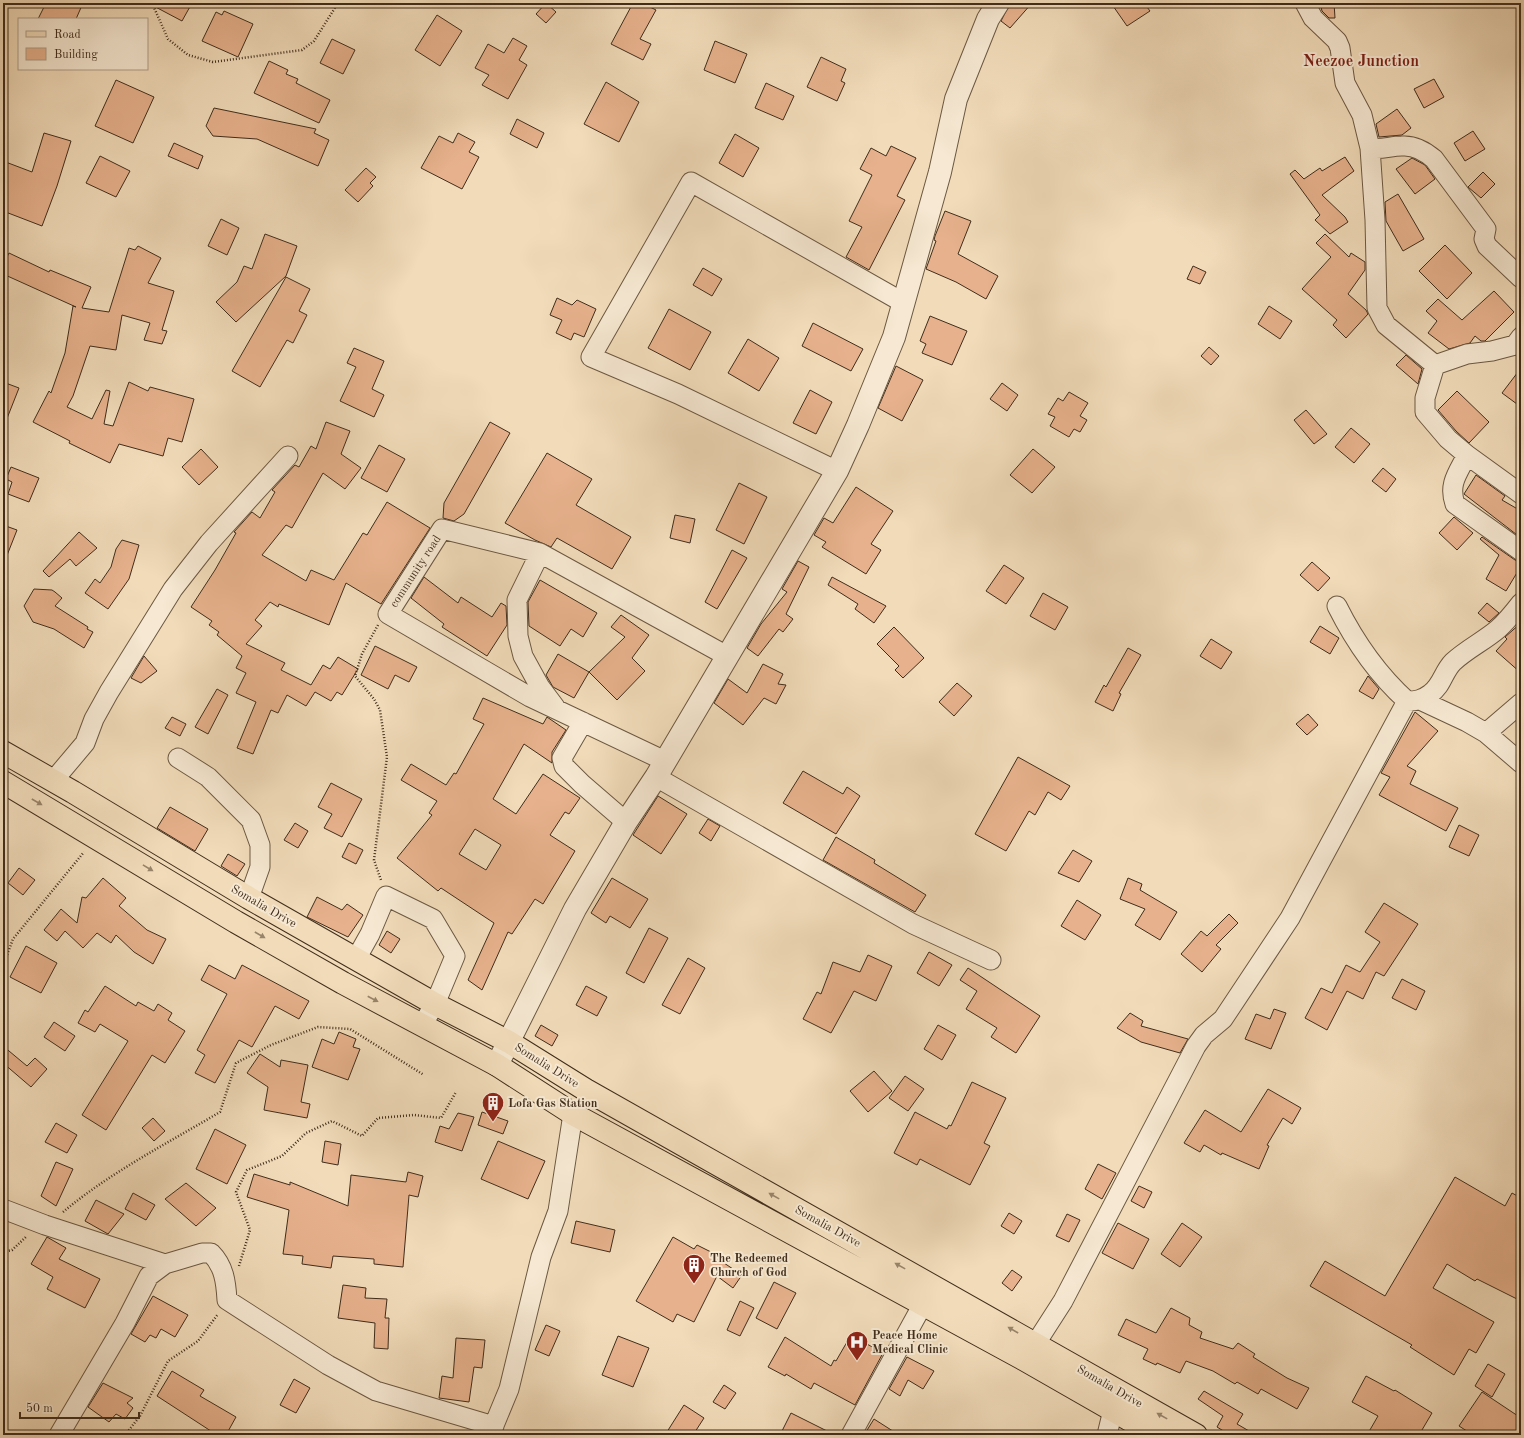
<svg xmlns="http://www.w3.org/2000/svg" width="1524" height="1438" viewBox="0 0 1524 1438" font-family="'Old Standard TT',serif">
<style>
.building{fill:#e6b18c;stroke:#402d1b;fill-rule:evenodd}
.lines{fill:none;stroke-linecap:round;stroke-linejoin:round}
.minor-casing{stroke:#6c5842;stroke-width:21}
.tertiary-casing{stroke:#6c5842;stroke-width:24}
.primary-casing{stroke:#402d1b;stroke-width:24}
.path{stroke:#402d1b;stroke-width:2.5;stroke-dasharray:1 2;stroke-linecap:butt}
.minor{stroke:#f6e8d2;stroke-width:19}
.tertiary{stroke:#f6e8d2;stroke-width:22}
.primary{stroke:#f1dbb9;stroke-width:22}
.oneway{fill:#98846a}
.labels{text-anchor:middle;stroke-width:4;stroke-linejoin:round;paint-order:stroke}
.street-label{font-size:12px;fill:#402d1b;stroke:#f6e8d2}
.poi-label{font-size:12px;font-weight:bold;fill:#402d1b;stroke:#f6e8d2;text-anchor:start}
.district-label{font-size:16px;font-weight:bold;fill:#7a1f14;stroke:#f6e8d2}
</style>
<rect width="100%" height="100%" fill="#f1dbb9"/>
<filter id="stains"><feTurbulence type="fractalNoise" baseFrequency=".005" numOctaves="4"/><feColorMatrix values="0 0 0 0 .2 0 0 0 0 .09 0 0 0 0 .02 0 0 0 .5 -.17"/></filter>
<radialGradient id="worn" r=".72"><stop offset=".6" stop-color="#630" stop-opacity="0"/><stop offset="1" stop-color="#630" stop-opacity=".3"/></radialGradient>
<!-- building -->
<path class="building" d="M46,3H83L76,19H38Z
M148,3H192L182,21Z
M546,3L556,12L546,23L536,14Z
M633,3H642L656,10L640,39L651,44L643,60L611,44Z
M1010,3H1032L1010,28L1001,21Z
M1111,3H1144L1150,11L1127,26Z
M1320,3H1334L1335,18H1329L1322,11Z
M224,11L253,24L238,57L202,41L216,12L222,15Z
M437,15L462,31L440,66L415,50Z
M513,38L527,46L519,60L527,65L508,99L482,85L489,75L475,68L488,44L504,53Z
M332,39L355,50L343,74L320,63Z
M715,41L747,54L735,83L704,70Z
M821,57L846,69L841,81L845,83L837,101L807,87Z
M269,61L288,70L286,74L298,79L296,83L330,100L319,123L254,93Z
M1434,79L1444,97L1424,108L1414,89Z
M116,80L154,97L133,143L95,126Z
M606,82L639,102L619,142L584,124Z
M766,83L794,96L783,120L755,108Z
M214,108L316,129L314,133L329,140L318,166L257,139L213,136L206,126Z
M1397,109L1411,128L1402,135L1379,137L1376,124Z
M517,119L544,133L537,148L510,134Z
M1473,131L1485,149L1465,161L1454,143Z
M44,133L71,141L57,186L42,226L3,211V161L32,172Z
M458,133L475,142L469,152L479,157L462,189L421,168L439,136L453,143Z
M735,134L759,148L743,177L719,163Z
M174,143L203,156L198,169L168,156Z
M891,146L916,158L897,196L905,200L869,270L846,257L862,227L849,221L872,175L860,169L871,148L886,156Z
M100,156L130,171L116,197L86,183Z
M1345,157L1354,171L1322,195L1345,217L1348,222L1330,234L1315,220L1320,215L1290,174L1295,170L1304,179L1320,168L1322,171Z
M1412,158L1425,165L1435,179L1415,194L1396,169Z
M366,168L376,177L370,183L373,186L358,202L345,190Z
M1483,172L1495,184L1481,198L1468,187Z
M1398,194L1424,239L1403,251L1386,221L1385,202Z
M945,211L971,221L958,254L998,276L986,299L956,282L926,269L936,241L934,240L935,236Z
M221,219L239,228L227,255L208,246Z
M265,234L297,246L286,276L236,322L216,302L237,282L244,266L252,269Z
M1325,234L1349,257L1351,253L1365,262V270L1348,294L1366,310L1368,314L1346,338L1333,325L1337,320L1302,289L1331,257L1316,243Z
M1445,245L1472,273L1447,299L1419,271Z
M138,246L161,258L148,283L174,291L162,330L167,331L162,344L144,340L150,323L122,315L116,350L90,346L73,396L67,407L92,419L106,390L110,391L104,424L113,426L129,382L148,391L150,387L194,399L182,442L168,438L163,456L119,444L110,463L69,443L70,441L33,422L49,391L51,393L65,353L73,306L76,307L3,274V265L9,253L49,272L50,270L91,287L82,308L109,312L129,248L135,250Z
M1193,266L1206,272L1200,284L1187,279Z
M703,268L722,279L712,296L693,285Z
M286,277L310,289L299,311L307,315L293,343L287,340L260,387L232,371Z
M1494,291L1514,312L1485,341H1481L1475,336L1470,343L1449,349L1428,333L1437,321L1426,311L1438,299L1462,320Z
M557,298L572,305L577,300L596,309L584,337L574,333L571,340L556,333L562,320L550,315Z
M1269,306L1292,321L1280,339L1258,324Z
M669,309L711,332L690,370L648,348Z
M930,316L967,331L952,365L922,353L926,344L920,341Z
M813,323L863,349L851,371L802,346Z
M748,339L779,358L759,391L728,373Z
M1209,347L1219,356L1211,365L1201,356Z
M354,348L384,361L372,389L384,395L374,417L340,401L356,367L347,363Z
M1406,355L1422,369L1418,384L1396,365Z
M896,366L923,380L902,421L878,408Z
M1521,368V407L1502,393Z
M3,382L19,388L4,426H3Z
M1002,383L1018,395L1007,411L990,399Z
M810,390L832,402L816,434L793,423Z
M1457,391L1489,422L1469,443L1456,431L1438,410Z
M1069,392L1088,403L1080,416L1087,420L1080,432L1074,429L1069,437L1050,426L1055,417L1048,414L1058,398L1063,401Z
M1306,410L1327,434L1314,444L1294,420Z
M326,422L350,431L341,454L361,468L345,489L323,473L292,528L286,525L262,555L306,581L311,570L334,580L363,533L367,535L387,502L430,528L381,604L346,583L329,625L279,604L278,607L270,602L255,620L262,626L246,644L285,663L281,670L311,685L323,665L330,669L338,657L358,669L342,695L337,692L331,701L315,692L306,706L287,695L278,713L271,710L253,754L237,748L256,702L236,693L246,673L236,668L242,656L217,635L219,632L209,625L212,621L191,607L215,570L236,533L234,532L252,512L260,518L275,492L272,490L295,465L299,467L311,446L316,449Z
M490,422L510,433L464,514L454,521L443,518L444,503Z
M1351,428L1370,444L1354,463L1335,447Z
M379,445L405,459L387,492L361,478Z
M201,449L218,467L199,485L182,467Z
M1033,449L1055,467L1032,493L1010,475Z
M547,453L592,479L576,505L631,537L612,569L557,538L551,547L535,540L505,523Z
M11,467L39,478L29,502L8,494L12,482L6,479Z
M1383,468L1396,479L1386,492L1372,481Z
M1476,475L1505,496L1502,500L1521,511V538L1464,494Z
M739,483L767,497L744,544L716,530Z
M856,487L893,511L871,544L881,550L866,574L822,547L826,542L814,535L824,518L833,523Z
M675,515L695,519L690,543L670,538Z
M1454,517L1473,533L1457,550L1439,533Z
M3,525L17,530L4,563H3Z
M79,532L97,548L76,566L70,559L49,577L43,571Z
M1482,537L1515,560L1521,562V566L1506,591L1486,579L1499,555L1480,539Z
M122,540L139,545L129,579L108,609L85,593L95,579L100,583L111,567L116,549Z
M732,550L747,558L717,609L705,602Z
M798,561L809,567L786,614L793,619L783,632L779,629L758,656L747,648L761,624L787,592L782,589Z
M1312,562L1330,578L1318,591L1300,575Z
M1004,565L1024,578L1006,604L986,591Z
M424,577L458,603L461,597L492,617L501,603L506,606L507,625L487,656L442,627L444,624L411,598Z
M832,577L886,606L874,623L855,609L858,604L828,585Z
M540,580L597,613L583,637L571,629L560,646L529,626L528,602Z
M34,589L52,590L55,592L62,598L55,606L88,627L87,629L93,632L84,648L54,629L33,622L24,606Z
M1043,593L1068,607L1055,630L1030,616Z
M1487,603L1499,613L1489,622L1478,613Z
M621,615L649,635L632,658L645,671L617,700L589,672L625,637L611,627Z
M1521,623V673L1496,651L1507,639L1505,637Z
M1320,626L1339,638L1330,654L1310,642Z
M894,627L924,658L903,678L895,670L899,666L877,644Z
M1211,639L1232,652L1221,669L1200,656Z
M375,646L417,667L409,682L395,675L388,689L361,675Z
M1128,648L1141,655L1119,693L1121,694L1113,711L1095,702L1104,685L1106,687Z
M558,654L589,672L574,698L553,687L546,675Z
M144,656L157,671L141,683L131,678Z
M763,664L783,674L778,684L786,685L776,704L764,698L743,725L714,703L728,679L747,693Z
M1368,676L1379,689L1373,699L1359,691Z
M957,683L972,696L954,716L939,702Z
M217,689L228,695L208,734L195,727Z
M483,698L543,724L547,717L566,730L552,752V763L524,744L493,799L516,814L543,774L580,798L569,814L565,812L550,835L575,851L543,904L535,899L512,934L508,932L482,990L468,980L494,923L441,888L438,891L397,858L432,815L429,813L437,801L401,780L411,764L446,785L454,773L456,774L484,724L473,719ZM475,829L501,845L486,870L459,854Z
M1415,712L1438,731L1407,766L1416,771L1410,784L1458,808L1446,831L1379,795L1390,777L1381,773Z
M1308,714L1318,725L1307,735L1296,724Z
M172,717L186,724L180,736L165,728Z
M1018,757L1070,786L1061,800L1048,792L1035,815L1029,811L1006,851L975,834Z
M803,771L843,794L847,787L860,796L836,834L783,803Z
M331,783L362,799L342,837L324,828L332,814L318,807Z
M658,796L687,814L661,854L633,835Z
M170,807L208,829L195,851L157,828Z
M708,819L720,826L711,841L699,833Z
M295,823L308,831L298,848L284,840Z
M1459,825L1479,835L1469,856L1449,847Z
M836,837L875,860L874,863L926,895L915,912L823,860Z
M349,843L363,850L356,864L342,857Z
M1073,850L1092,861L1079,882L1058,873Z
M228,854L245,864L237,876L221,866Z
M19,868L35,880L23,895L8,883Z
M103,878L126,898L119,906L147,930L166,939L153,964L134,952L116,935L111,943L97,933L83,948L65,931L57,941L44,930L61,909L77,923L82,897L86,898Z
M612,878L648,899L630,928L610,916L606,923L591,913Z
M1128,878L1142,884L1140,890L1177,912L1160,940L1135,925L1145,909L1120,899Z
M317,897L342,910L347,904L363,915L348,937L307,917Z
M1077,900L1101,915L1085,940L1061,926Z
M1384,903L1418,924L1384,976L1376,972L1363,999L1347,991L1327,1030L1305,1018L1321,988L1332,993L1346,965L1360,972L1380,942L1365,932Z
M1229,914L1238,923L1216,945L1221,949L1202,972L1181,954L1201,931L1207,936Z
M649,928L668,938L644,983L626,973Z
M387,931L400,939L391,953L379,945Z
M26,946L57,963L41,993L10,977Z
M929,952L952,965L939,986L917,973Z
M868,955L892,966L876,1001L854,991L831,1033L803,1019L817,992L821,994L833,962L860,972Z
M688,958L705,968L680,1014L662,1005Z
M209,965L235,979L242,965L309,1001L299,1019L275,1006L252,1047L239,1040L215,1083L195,1073L205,1055L197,1050L227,994L201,980Z
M968,968L1040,1016L1016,1053L991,1037L997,1028L966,1009L977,991L960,980Z
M1402,979L1425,991L1416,1010L1392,998Z
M105,986L136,1006L138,1002L154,1011L158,1004L172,1013L168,1020L185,1031L165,1063L152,1055L106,1130L82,1115L128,1041L100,1024L95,1032L78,1023L85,1010L88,1012Z
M586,986L607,997L597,1016L576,1005Z
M1274,1009L1286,1013L1271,1049L1245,1039L1256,1014L1270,1019Z
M1130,1013L1143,1021L1141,1026L1188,1039L1180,1053L1141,1042L1117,1028Z
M54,1022L75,1036L65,1051L44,1037Z
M541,1025L558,1035L552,1046L535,1036Z
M938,1025L956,1035L942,1060L924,1049Z
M339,1032L356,1039L353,1047L360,1049L348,1080L312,1067L322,1039L334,1044Z
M3,1046L27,1066L35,1058L47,1069L31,1087L3,1063Z
M260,1054L280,1067L281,1060L308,1065L301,1102L310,1104L307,1118L264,1110L268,1087L247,1073Z
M874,1071L892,1091L868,1112L850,1091Z
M905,1076L924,1089L908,1111L889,1098Z
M972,1082L1006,1098L984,1143L990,1146L970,1185L920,1159L917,1165L894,1153L915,1112L947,1129L949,1125L951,1126Z
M1268,1089L1301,1108L1292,1124L1283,1118L1267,1145L1269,1146L1259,1169L1222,1153L1221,1155L1204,1145L1200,1152L1184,1143L1205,1110L1241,1132Z
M482,1112L508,1121L503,1134L478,1125Z
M458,1113L474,1117L462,1151L435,1142L440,1126L449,1129Z
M153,1118L165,1131L154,1141L142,1128Z
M56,1123L77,1135L67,1153L45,1142Z
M215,1129L246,1145L227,1184L196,1169Z
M325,1141L341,1144L338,1165L322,1162Z
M498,1141L545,1161L528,1199L481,1179Z
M56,1162L73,1169L56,1206L41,1196Z
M1098,1164L1116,1173L1102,1199L1085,1189Z
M408,1172L423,1176L418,1197L409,1195L403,1267L374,1264V1259L333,1256L331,1268L302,1264L303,1256L283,1254L289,1210L247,1197L254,1174L290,1185V1182L348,1206L351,1175L406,1182Z
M1455,1177L1505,1206L1512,1193L1521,1198V1301L1477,1279L1475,1281L1447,1264L1433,1288L1494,1322L1476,1353L1469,1349L1454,1375L1410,1347L1412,1345L1310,1286L1325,1261L1385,1296Z
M186,1183L216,1208L196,1226L165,1199Z
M1139,1186L1152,1192L1144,1208L1131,1201Z
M133,1193L155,1205L146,1220L125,1209Z
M96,1200L124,1214L108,1234L85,1221Z
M1009,1213L1022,1221L1014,1234L1001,1226Z
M1067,1214L1080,1220L1069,1242L1056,1236Z
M576,1221L615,1230L610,1252L571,1243Z
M1118,1223L1149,1239L1133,1269L1102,1253Z
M1182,1223L1202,1237L1180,1267L1161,1254Z
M47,1237L66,1248L59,1259L100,1279L85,1308L47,1289L53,1277L31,1264Z
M673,1237L694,1249L697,1245L727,1260L724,1263L742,1275L733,1288L717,1276L694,1322L677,1314L673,1322L636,1301Z
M1012,1270L1022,1277L1012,1291L1002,1283Z
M774,1282L796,1293L777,1329L756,1318Z
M343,1285L366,1288L365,1298L387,1299L385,1318H389L388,1349L374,1348L375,1323L338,1318Z
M153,1296L188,1315L175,1337L161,1329L156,1338L150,1335L145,1342L131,1334Z
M740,1301L754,1308L740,1336L727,1330Z
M1171,1308L1190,1318L1189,1325L1202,1332L1200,1338L1233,1349L1238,1343L1255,1354L1253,1357L1287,1378L1309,1388L1297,1409L1261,1389L1258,1394L1237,1382L1235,1384L1213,1371L1186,1361L1180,1373L1157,1363L1156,1365L1143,1359L1148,1349L1118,1335L1126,1319L1156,1333Z
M546,1325L560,1331L549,1356L535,1350Z
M851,1335L883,1353L855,1405L814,1383L811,1389L786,1374L785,1376L768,1367L785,1337L831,1366L834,1360L836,1361Z
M618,1336L649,1348L633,1387L602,1375Z
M456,1338L485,1340L482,1368L474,1367L469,1402L439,1398L442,1376L453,1378Z
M907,1357L934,1371L923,1389L908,1380L900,1396L889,1389Z
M1488,1364L1505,1374L1492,1397L1475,1386Z
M172,1371L204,1390L200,1396L236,1417L226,1435H217L157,1396Z
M1366,1376L1394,1391L1395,1390L1432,1413L1419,1435H1367L1378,1416L1352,1402Z
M294,1379L310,1388L296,1413L280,1405Z
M103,1383L133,1398L127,1403L133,1408L125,1419L116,1414L109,1422L88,1407Z
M724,1385L736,1393L725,1409L713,1402Z
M1204,1391L1243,1414L1237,1424L1256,1435H1230L1217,1427L1223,1416L1198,1399Z
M1482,1392L1521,1418V1435H1473L1459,1426Z
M684,1405L704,1418L693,1435H665Z
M791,1413L835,1435H780Z
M874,1419L899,1435H864Z"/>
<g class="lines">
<!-- minor casing -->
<g class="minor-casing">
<path id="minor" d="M1305,3L1313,18L1337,41L1340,48L1345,83L1362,115L1370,148L1375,220L1377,308L1386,325L1435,365L1425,398V412L1448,439L1467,455L1521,494
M1370,148C1382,150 1390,146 1402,146C1414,145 1426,152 1434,159L1486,229L1484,239L1487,246L1521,278
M1435,365L1467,354L1492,351L1515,345L1521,337
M1467,455C1458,473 1448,484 1455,504L1521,551
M837,471L678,394L591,357L691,182L904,303
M540,553L517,600L518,636L523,656L540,687L555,707
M1337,606C1355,642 1377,674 1407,701
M1420,700L1467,722L1486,733L1521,763
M583,722L562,758L564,766L582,784L626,822
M1486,733L1521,703
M178,758L208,777L251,820L260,845V867L249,898
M665,761L530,697L388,614L442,529L540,553L727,656
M656,777L913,924L991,960
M53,781L85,743L94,719L109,692L173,589L209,543L288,456
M356,959L370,934L386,896L433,919L455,956L435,1004L422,1025
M3,1209L45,1225L165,1264
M1027,1357L1063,1301L1196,1046L1204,1035L1223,1019L1290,918L1407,701C1416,701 1422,700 1430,694C1442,686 1443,672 1453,662C1467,649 1484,641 1498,629C1507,621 1514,612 1521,603
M59,1435L125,1323L149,1276L165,1264L202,1253H211C224,1266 226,1282 227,1300L328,1365L376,1391L494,1426
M490,1435L509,1389L541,1257L558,1211L573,1114
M851,1435L923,1304
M1107,1435L1113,1410"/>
</g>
<!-- tertiary casing -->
<g class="tertiary-casing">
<path id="tertiary" d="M497,1065L575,909L626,822L656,777L837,471L858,425L894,337L940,172L956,99L988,19L998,3"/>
</g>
<!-- primary casing -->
<g class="primary-casing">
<path id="primary" d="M3,752L73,792L249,898L435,1004L509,1042L586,1090L1196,1435
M3,782L236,922L343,983L497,1065L573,1114L1025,1360L1156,1435"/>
</g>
<!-- path -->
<path class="path" d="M152,3L168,39L188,55L213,62L302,50L314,41L338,3
M378,625L362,654L355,676L374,699L380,710L387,757L374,860L381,880
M3,966L13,939L84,852
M63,1212C111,1172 166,1144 220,1112L236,1063L271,1045L318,1027L350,1029L424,1075
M3,1252L12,1250L27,1236
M239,1266L250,1230L236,1192L247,1170L282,1156L306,1133L332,1121L362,1136L378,1118L414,1115L441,1118L456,1092
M125,1435L140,1416L168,1361L198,1341L218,1314"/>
<!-- minor -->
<use href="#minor" class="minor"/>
<!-- tertiary -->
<use href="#tertiary" class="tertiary"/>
<!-- primary -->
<use href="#primary" class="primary"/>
</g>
<!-- one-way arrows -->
<defs><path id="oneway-solid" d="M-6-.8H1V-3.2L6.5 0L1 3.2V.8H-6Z"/></defs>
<g class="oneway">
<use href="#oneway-solid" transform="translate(37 802) rotate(30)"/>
<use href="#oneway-solid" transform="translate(148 868) rotate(31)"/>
<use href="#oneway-solid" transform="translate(260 935) rotate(30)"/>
<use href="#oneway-solid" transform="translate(373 999) rotate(28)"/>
<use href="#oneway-solid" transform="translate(774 1196) rotate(-151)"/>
<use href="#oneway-solid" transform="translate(900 1266) rotate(-151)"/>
<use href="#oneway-solid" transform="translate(1013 1330) rotate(-150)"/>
<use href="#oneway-solid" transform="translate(1162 1416) rotate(-151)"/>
</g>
<!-- icons -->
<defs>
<g id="building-pin" transform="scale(1.15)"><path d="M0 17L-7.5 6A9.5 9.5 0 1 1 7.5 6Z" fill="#8f2418" stroke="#f6e8d2"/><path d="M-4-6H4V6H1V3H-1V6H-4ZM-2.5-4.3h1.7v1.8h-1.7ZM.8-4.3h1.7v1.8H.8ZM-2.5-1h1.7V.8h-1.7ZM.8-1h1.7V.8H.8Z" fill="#fff"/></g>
<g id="hospital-pin" transform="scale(1.15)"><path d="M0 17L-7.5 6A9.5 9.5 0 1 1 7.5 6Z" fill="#8f2418" stroke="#f6e8d2"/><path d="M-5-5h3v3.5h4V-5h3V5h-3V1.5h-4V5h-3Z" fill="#fff"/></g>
</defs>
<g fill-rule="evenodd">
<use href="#building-pin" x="493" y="1103"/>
<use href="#building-pin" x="694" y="1265"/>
<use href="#hospital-pin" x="857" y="1342"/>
</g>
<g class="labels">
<!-- street labels -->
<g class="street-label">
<text transform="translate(415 571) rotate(-57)" y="4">community road</text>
<text transform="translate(264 906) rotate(30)" y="4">Somalia Drive</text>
<text transform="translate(547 1065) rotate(32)" y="4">Somalia Drive</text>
<text transform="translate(828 1226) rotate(29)" y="4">Somalia Drive</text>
<text transform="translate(1110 1386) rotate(30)" y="4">Somalia Drive</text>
</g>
<!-- poi labels -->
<g class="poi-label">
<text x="508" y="1107">Lofa Gas Station</text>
<text x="710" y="1262">The Redeemed<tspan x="710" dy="14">Church of God</tspan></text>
<text x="872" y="1339">Peace Home<tspan x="872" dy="14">Medical Clinic</tspan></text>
</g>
<!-- district labels -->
<g class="district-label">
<text x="1361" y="66">Neezoe Junction</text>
</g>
</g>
<!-- margin -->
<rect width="1524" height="1438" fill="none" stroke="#f1dbb9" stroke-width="16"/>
<rect x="4" y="4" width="1516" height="1430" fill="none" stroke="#402d1b" stroke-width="2"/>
<rect x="8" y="8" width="1508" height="1422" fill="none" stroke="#402d1b"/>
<!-- legend -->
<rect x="18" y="18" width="130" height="52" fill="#f6e8d2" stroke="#ad9d89"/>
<rect x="26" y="31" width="20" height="6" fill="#f1dbb9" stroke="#ad9d89"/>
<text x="54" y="38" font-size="12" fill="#402d1b">Road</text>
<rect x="26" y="48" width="20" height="12" fill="#e6b18c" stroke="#ad9d89"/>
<text x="54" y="58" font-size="12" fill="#402d1b">Building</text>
<!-- scale -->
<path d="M20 1412v6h119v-6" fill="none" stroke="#402d1b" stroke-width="2"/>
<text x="26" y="1412" font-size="12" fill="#402d1b" stroke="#f6e8d2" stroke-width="3" paint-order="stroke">50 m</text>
<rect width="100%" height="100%" filter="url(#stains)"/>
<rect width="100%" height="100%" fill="url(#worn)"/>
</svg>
